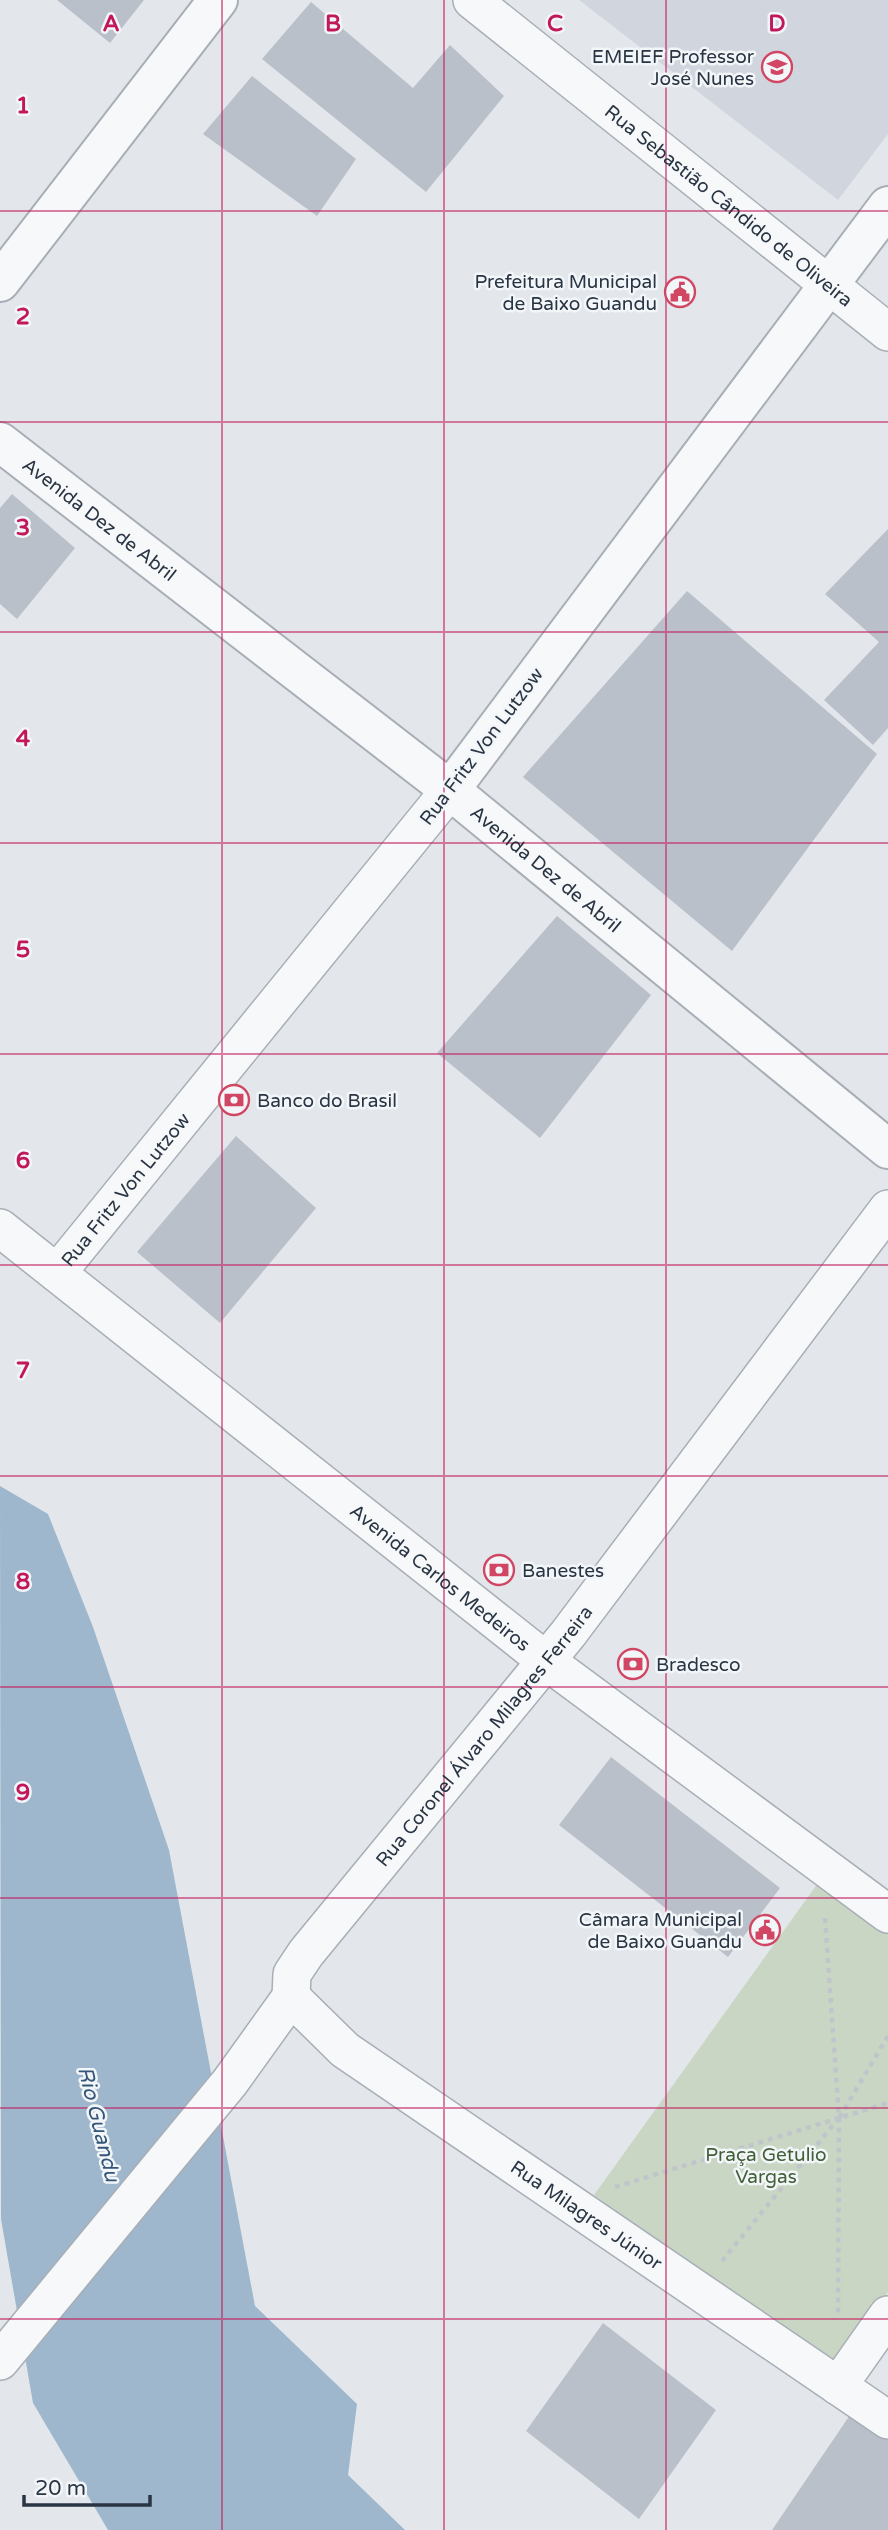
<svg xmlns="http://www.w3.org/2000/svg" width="888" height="2530" viewBox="0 0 888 2530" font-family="'Varela Round',sans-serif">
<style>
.built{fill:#d1d6de}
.green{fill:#c9d6c4}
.water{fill:#9eb7cc}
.building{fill:#bac0c9}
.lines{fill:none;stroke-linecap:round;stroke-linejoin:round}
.minor-casing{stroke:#a8aeb6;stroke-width:40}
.tertiary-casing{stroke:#a8aeb6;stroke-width:42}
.path{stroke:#c1c5cb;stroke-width:4.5;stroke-dasharray:5 5;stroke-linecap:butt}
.minor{stroke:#f6f8fa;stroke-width:37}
.tertiary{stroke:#f6f8fa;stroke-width:38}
.grid{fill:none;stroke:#c2185b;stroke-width:2;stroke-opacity:0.55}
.labels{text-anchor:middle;stroke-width:5;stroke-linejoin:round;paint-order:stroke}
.poi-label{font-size:19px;fill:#2a3544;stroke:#f3f6f9;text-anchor:end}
.street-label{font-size:19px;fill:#2a3544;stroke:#f3f6f9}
.park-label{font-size:19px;fill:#416037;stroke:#f3f6f9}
.water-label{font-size:21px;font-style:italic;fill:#335679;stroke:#f3f6f9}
.grid-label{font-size:23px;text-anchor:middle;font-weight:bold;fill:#c2185b;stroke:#f3f6f9;stroke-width:5;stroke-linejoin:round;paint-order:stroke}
</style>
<rect width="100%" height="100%" fill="#e3e7ec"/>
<!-- built -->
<path class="built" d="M579,0H888V134L838,200Z"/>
<!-- green -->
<path class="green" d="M818,1883L888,1934V2292L834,2368L594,2195Z"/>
<!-- water -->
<path class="water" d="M0,1486L48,1514L93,1627L169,1850L255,2306L357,2404L348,2475L405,2530H108L33,2403L1,2219Z"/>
<!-- building -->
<path class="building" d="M57,0H144L110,43Z
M311,2L413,88L450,45L504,96L426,192L262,59Z
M252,76L356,159L317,216L203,134Z
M12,494L75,548L17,619L0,604V508Z
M888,529V728L873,745L824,700L879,642L825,594Z
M687,591L877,754L732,951L523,777Z
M557,916L651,995L540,1138L437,1053Z
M236,1136L316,1208L220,1323L137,1252Z
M611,1757L780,1888L728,1957L559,1825Z
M603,2323L716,2410L639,2519L526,2431Z
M854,2409L888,2434V2530H772Z"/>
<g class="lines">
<!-- minor casing -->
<g class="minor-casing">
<g id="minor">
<path id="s1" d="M472,0L888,332"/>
<path id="s2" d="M0,1228L545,1660L888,1914"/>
<path id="s3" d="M57,1273L450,790"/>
<path id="s4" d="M291,1997L292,1974L306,1953L568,1634L888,1209"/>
<path id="s5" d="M291,1997L345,2050L888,2420"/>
<path d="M0,2361L230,2082L291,1997"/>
<path d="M838,2386L888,2315"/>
</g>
</g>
<!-- tertiary casing -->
<g class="tertiary-casing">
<g id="tertiary">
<path d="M0,282L218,0"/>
<path id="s6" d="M0,442L450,790L888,1149"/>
<path d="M450,790L888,206"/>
</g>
</g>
<!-- path -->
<path class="path" d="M825,1918L839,2118L838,2315
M888,2036L839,2118L888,2103
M615,2187L839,2118
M722,2261L838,2119"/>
<!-- minor -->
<use href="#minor" class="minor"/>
<!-- tertiary -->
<use href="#tertiary" class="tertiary"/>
</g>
<!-- grid -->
<path class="grid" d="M222,0V2530M444,0V2530M666,0V2530M0,211H888M0,422H888M0,632H888M0,843H888M0,1054H888M0,1265H888M0,1476H888M0,1687H888M0,1898H888M0,2108H888M0,2319H888"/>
<!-- icons -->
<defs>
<g id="school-ring" transform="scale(1.575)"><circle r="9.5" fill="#f3f6f9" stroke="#d14763" stroke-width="1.5"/><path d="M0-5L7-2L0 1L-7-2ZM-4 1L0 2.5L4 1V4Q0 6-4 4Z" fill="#d14763"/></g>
<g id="civic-ring" transform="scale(1.575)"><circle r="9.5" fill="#f3f6f9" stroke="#d14763" stroke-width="1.5"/><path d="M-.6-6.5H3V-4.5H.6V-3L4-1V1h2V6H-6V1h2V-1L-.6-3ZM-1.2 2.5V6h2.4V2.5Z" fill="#d14763"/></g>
<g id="bank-ring" transform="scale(1.575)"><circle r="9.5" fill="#f3f6f9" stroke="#d14763" stroke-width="1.5"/><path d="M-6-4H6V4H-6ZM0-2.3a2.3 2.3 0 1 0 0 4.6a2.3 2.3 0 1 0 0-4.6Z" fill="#d14763"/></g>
</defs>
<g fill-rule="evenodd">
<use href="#school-ring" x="777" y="67"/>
<use href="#civic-ring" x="680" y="292"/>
<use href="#bank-ring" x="234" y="1100"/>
<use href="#bank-ring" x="499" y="1570"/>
<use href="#bank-ring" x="633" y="1664"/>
<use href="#civic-ring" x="765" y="1930"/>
</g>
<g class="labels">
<!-- poi labels -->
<g class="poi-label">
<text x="754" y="63">EMEIEF Professor<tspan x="754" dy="22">José Nunes</tspan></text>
<text x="657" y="288">Prefeitura Municipal<tspan x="657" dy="22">de Baixo Guandu</tspan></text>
<text x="257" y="1107" text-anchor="start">Banco do Brasil</text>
<text x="522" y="1577" text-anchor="start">Banestes</text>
<text x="656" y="1671" text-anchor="start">Bradesco</text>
<text x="742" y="1926">Câmara Municipal<tspan x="742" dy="22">de Baixo Guandu</tspan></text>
</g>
<!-- street labels -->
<g class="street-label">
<text dy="7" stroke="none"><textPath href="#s1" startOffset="329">Rua Sebastião Cândido de Oliveira</textPath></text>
<text dy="7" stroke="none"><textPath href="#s6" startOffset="126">Avenida Dez de Abril</textPath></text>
<text transform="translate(481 746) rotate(-53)" y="7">Rua Fritz Von Lutzow</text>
<text dy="7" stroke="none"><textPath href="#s6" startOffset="693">Avenida Dez de Abril</textPath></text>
<text dy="7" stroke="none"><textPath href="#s3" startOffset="108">Rua Fritz Von Lutzow</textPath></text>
<text dy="7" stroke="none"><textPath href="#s2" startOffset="562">Avenida Carlos Medeiros</textPath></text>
<text dy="7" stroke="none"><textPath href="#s4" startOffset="329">Rua Coronel Álvaro Milagres Ferreira</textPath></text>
<text dy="7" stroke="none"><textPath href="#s5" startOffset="368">Rua Milagres Júnior</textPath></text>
</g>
<!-- park labels -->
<g class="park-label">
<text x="766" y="2161">Praça Getulio<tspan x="766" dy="22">Vargas</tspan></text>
</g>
<!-- water labels -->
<g class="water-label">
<text transform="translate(99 2124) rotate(76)" y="7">Rio Guandu</text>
</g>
</g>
<g class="grid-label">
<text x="111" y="31">A</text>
<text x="333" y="31">B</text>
<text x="555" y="31">C</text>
<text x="777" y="31">D</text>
<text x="23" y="113">1</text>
<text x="23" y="324">2</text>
<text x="23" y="535">3</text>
<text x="23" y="746">4</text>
<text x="23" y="957">5</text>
<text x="23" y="1168">6</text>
<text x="23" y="1378">7</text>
<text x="23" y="1589">8</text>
<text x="23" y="1800">9</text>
</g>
<!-- scale -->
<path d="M24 2495v10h126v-10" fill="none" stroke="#2a3544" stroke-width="3.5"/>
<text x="35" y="2495" font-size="21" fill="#2a3544" stroke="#f3f6f9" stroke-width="5" paint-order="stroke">20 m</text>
</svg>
